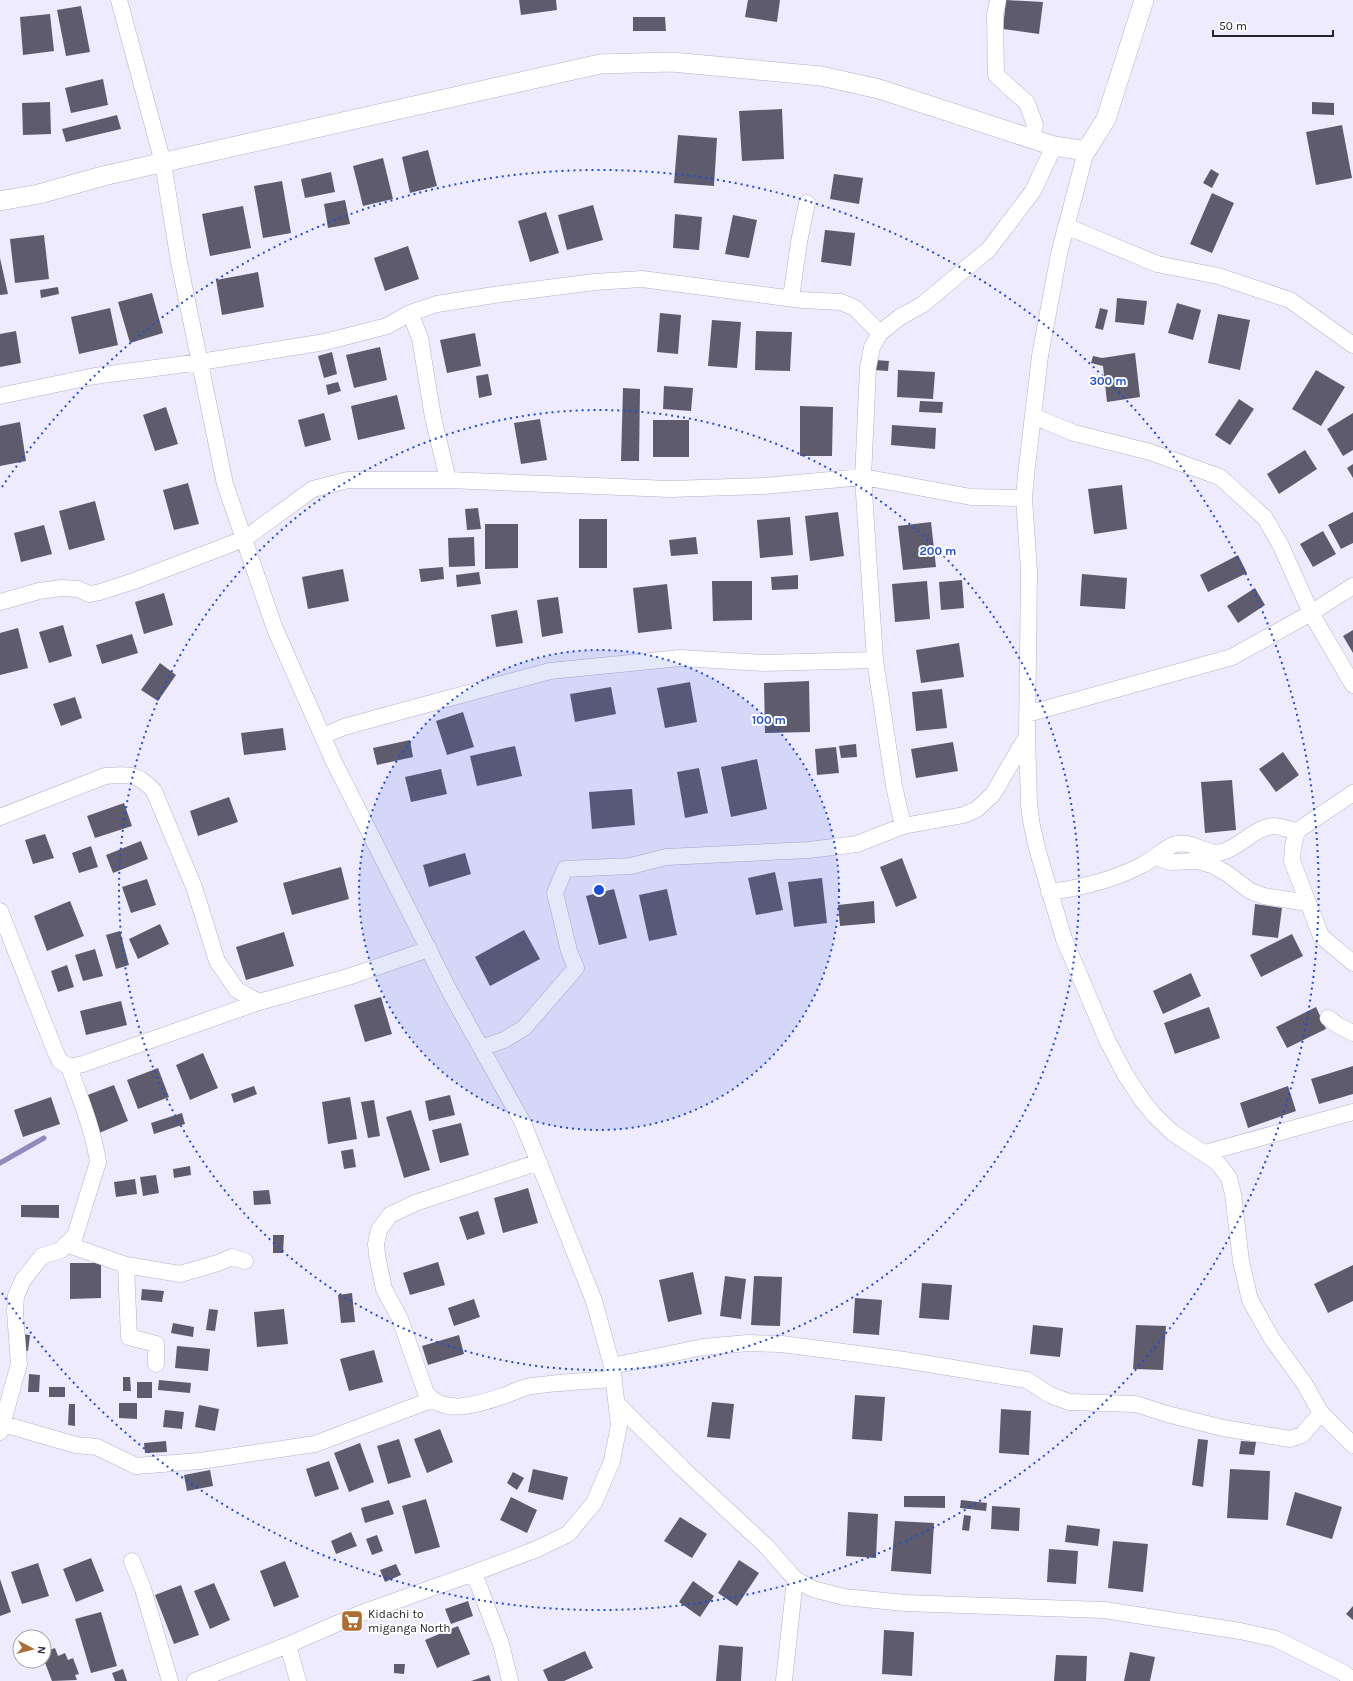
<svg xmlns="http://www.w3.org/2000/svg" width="1353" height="1681" viewBox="0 0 1353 1681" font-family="Karla,sans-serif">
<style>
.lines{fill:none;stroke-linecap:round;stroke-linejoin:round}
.stream{stroke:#928abd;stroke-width:5}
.building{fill:#5e5c6c}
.minor-casing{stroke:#b5b2c4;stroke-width:17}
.tertiary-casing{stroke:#b5b2c4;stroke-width:20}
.minor{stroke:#fff;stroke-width:16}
.tertiary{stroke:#fff;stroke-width:19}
.ring{fill:none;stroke:#1d4ed8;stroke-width:2;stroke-dasharray:2 4}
.labels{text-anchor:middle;stroke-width:4;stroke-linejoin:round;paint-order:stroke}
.poi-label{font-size:12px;fill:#25242a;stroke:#fff;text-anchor:start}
.centre{fill:#1d4ed8;stroke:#fff;stroke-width:2}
.ring-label{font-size:12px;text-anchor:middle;font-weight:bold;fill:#1d4ed8;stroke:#fff;stroke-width:4;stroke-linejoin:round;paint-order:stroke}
</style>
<rect width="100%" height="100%" fill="#edebfd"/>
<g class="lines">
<!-- stream -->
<path class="stream" d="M0,1163L44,1138"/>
</g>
<!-- building -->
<path class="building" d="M519,0H556L557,10L521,15Z
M748,0H780L777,22L745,17Z
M1006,0L1043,2L1039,34L1003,29Z
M81,6L90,52L66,56L57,10Z
M50,14L54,51L23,55L20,17Z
M633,17H665L666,31H633Z
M103,79L108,105L71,113L65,88Z
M50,102L51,134L23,135L22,103Z
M1312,102L1334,103V115L1312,114Z
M782,109L784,159L742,161L739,111Z
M117,115L121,129L66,142L62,129Z
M1342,125L1352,178L1316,185L1306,132Z
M678,135L717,138L714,186L674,183Z
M428,150L437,186L410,193L402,157Z
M383,158L393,199L363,206L353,166Z
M1211,169L1219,174L1212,188L1203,183Z
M331,172L335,192L305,198L301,179Z
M834,174L863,178L859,204L830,199Z
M282,181L291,233L263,238L254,186Z
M1212,193L1234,203L1212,253L1190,244Z
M345,200L350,224L328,228L324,204Z
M593,205L603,240L567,250L558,215Z
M243,206L251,248L210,256L202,214Z
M546,212L559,253L530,262L518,221Z
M675,214L702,217L699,250L673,248Z
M733,215L757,220L749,258L725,254Z
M825,230L855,233L851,266L821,262Z
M44,235L49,279L15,283L10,239Z
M408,246L419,279L385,291L374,258Z
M0,258L8,294L0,295Z
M258,272L264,307L222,315L216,280Z
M58,287L59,294L41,298L40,290Z
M152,293L163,333L130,343L118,302Z
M1117,298L1147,301L1144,325L1115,322Z
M1177,303L1201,310L1193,340L1168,333Z
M110,308L118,345L79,354L71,317Z
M1100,308L1108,310L1103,330L1095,328Z
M660,313L681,315L678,354L657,352Z
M1218,314L1250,320L1240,370L1208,363Z
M712,320L741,322L737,368L708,366Z
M16,331L21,363L0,367V334Z
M756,331L792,332L790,371L755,370Z
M475,333L481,366L447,373L440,340Z
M380,347L387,380L354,388L346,355Z
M332,352L337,374L324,378L318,356Z
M1135,353L1140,397L1107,402L1103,366L1091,363L1093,356L1102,358Z
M875,360L889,361L888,371L874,370Z
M898,370L935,372L933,399L897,397Z
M1316,370L1345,387L1321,426L1292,409Z
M488,374L492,395L479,398L476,376Z
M338,382L341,391L328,395L326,385Z
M664,386L693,388L691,411L663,409Z
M623,388L640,389L639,461H621Z
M397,395L405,429L358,440L351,406Z
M1239,399L1254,409L1230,445L1215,435Z
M920,401L943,402L942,413L919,412Z
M800,406L833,407L832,456H800Z
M166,407L178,444L155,451L143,415Z
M324,413L331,440L305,447L298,420Z
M1353,413V450L1343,456L1327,429Z
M540,419L547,460L521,464L514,423Z
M653,420H689V457H653Z
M20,422L26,461L0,466V426Z
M892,425L936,428L935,449L891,445Z
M1305,450L1317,469L1279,494L1267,474Z
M1353,464V478L1347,468Z
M188,483L199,524L174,530L163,490Z
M1122,485L1127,529L1094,534L1088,489Z
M95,501L105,540L69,550L59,511Z
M478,508L481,529L467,530L465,509Z
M838,512L844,556L810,561L805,516Z
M1353,512V543L1341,549L1328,525Z
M790,517L793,555L760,558L757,520Z
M579,519H607V568H579Z
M931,522L936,567L903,570L898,526Z
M485,524H518V568L485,569Z
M44,525L52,554L21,562L14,533Z
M1323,531L1336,554L1313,567L1300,544Z
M474,537L475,566L449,567L448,538Z
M696,537L698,554L671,556L669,540Z
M1238,555L1247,573L1208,592L1200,575Z
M443,567L444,579L421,582L419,569Z
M343,569L349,601L308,609L302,577Z
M479,572L481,584L457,587L456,575Z
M1082,574L1127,578L1125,609L1080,606Z
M798,575V589L772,590L771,577Z
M962,580L964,608L941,610L939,582Z
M712,581H752V620L713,621Z
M927,581L930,619L895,622L892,584Z
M667,584L672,629L638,633L633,588Z
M1255,588L1265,605L1238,623L1227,606Z
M164,593L173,625L144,634L135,602Z
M558,597L563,633L542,637L537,600Z
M517,610L523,643L496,647L491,615Z
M63,625L72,656L49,663L39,632Z
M18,628L28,668L0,675V633Z
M1353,630V653L1343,636Z
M132,634L138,653L102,664L96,645Z
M959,643L964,677L921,683L916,650Z
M160,663L176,675L158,701L141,690Z
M809,681L810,732L765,733L764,683Z
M690,682L697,722L665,728L657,688Z
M611,687L616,714L575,722L570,694Z
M942,689L947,728L916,731L912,692Z
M75,697L82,718L61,726L53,704Z
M463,712L474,747L447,755L436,721Z
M283,728L286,750L244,755L241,733Z
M410,740L413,757L377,765L373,748Z
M953,742L958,771L916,778L911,749Z
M856,744L857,757L841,758L839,746Z
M515,746L522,776L477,786L470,756Z
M836,747L839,773L817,775L815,749Z
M1283,752L1299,775L1276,792L1259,769Z
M757,759L767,809L731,817L721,767Z
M699,768L708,813L685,818L677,772Z
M441,769L447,794L411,802L405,777Z
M1232,780L1236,830L1205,833L1201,782Z
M632,789L635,825L592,829L589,792Z
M229,797L238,822L198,836L190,811Z
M124,803L132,826L95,838L87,816Z
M45,834L54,858L33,864L25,840Z
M141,841L148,859L113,873L106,855Z
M91,846L98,867L79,873L72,853Z
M465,853L471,874L429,887L423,865Z
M902,858L917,898L896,907L880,867Z
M341,867L349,899L292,915L283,883Z
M775,872L783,910L756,915L748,878Z
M822,878L827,923L794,927L788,882Z
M147,879L156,905L131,913L122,887Z
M614,889L627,938L599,945L586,896Z
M667,889L677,935L649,941L639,895Z
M70,901L84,936L47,951L34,916Z
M874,901L875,923L840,926L838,905Z
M1255,904L1282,908L1278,938L1252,935Z
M160,924L169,944L138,959L129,939Z
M524,930L540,959L490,986L475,957Z
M120,931L129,965L116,969L106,935Z
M284,932L294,966L246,980L236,947Z
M1292,934L1303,956L1261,977L1250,955Z
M95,949L103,976L83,981L75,955Z
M67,965L74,987L58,992L51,971Z
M1191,973L1201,996L1163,1014L1153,991Z
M381,997L392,1034L365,1042L354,1005Z
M121,1001L127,1025L86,1035L80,1011Z
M1209,1007L1220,1038L1175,1054L1164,1023Z
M1316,1007L1326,1029L1287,1048L1276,1027Z
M203,1053L218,1088L190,1100L176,1065Z
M1353,1066V1094L1319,1104L1311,1079Z
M158,1068L169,1097L138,1109L127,1080Z
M114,1085L128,1121L99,1133L85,1096Z
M254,1086L257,1094L234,1103L231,1094Z
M1288,1086L1296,1111L1248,1128L1240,1103Z
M450,1095L455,1115L429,1121L425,1101Z
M51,1097L60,1124L23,1137L14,1110Z
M350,1097L357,1139L328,1144L322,1102Z
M374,1100L380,1136L368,1138L361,1102Z
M411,1110L430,1170L404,1178L386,1117Z
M182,1113L185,1124L154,1134L151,1123Z
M461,1123L469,1155L440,1163L432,1130Z
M353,1149L356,1167L344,1169L341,1151Z
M190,1166L191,1175L174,1178L173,1169Z
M156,1175L159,1193L143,1196L140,1177Z
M135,1179L137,1194L116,1197L114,1182Z
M528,1188L538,1223L503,1233L494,1198Z
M269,1190L271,1204L254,1205L253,1191Z
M21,1205H59V1218L21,1217Z
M478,1211L485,1234L467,1240L459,1217Z
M273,1235H284L283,1253H273Z
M438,1262L445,1285L410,1295L403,1273Z
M70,1263H101V1298L70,1299Z
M1353,1265V1301L1328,1313L1314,1284Z
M693,1272L702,1314L668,1322L659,1280Z
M725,1276L746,1279L741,1319L720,1316Z
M754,1276L782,1277L780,1326L751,1325Z
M922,1283L952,1285L949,1320L919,1318Z
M142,1289L164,1291L162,1302L141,1300Z
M352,1293L355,1322L341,1323L338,1295Z
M855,1298L882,1300L879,1335L853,1333Z
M474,1299L480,1317L454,1326L448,1308Z
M209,1309L218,1310L215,1331L206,1330Z
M284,1309L288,1344L257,1347L254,1312Z
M173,1323L194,1327L193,1337L171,1333Z
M1033,1325L1063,1328L1060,1357L1030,1354Z
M1136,1325L1166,1326L1163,1370L1133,1369Z
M22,1334L30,1335L28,1351L20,1350Z
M459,1335L464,1354L428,1365L422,1346Z
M177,1346L210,1349L208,1371L175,1368Z
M374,1350L383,1382L349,1391L340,1359Z
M29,1374L40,1375L39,1392H28Z
M123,1377H130L131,1391H123Z
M159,1380L191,1383L190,1393L158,1390Z
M137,1382H152V1398H137Z
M49,1387H65V1397H49Z
M855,1395L885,1397L882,1441L852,1439Z
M712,1402L734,1404L730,1439L707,1437Z
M119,1403H137V1419L119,1418Z
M69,1404H75V1426L68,1425Z
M199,1405L219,1409L215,1431L195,1427Z
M1001,1409L1031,1411L1029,1455L999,1453Z
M165,1410L184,1412L182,1429L163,1427Z
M440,1429L453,1462L427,1473L414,1439Z
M399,1439L411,1477L388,1484L377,1446Z
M1198,1439L1208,1440L1203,1487L1192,1485Z
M166,1441L167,1452L145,1453L144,1443Z
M1241,1441L1256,1442L1254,1455L1239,1454Z
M360,1443L374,1482L349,1492L334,1453Z
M329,1461L339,1489L315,1497L306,1469Z
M533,1469L568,1477L563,1500L528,1492Z
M1230,1469L1270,1471L1268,1520L1227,1518Z
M210,1470L213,1486L187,1491L184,1475Z
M513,1472L524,1478L517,1490L507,1483Z
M1295,1492L1342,1507L1332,1539L1286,1525Z
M904,1496H945V1508L904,1507Z
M511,1497L537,1510L527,1533L500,1520Z
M426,1499L440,1547L415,1554L402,1506Z
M389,1500L394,1514L365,1523L361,1508Z
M961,1500L987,1503L986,1511L960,1508Z
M992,1506L1020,1508L1019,1531L991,1529Z
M848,1512L878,1514L876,1558L846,1556Z
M964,1515L971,1516L969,1531L962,1530Z
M680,1517L707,1534L692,1558L664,1541Z
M895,1521L934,1523L931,1574L891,1571Z
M1067,1525L1100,1529L1098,1546L1065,1542Z
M351,1532L357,1546L336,1554L331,1541Z
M377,1535L383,1551L372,1555L366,1539Z
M1113,1541L1148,1544L1143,1592L1108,1588Z
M1049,1549L1078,1551L1076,1584L1047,1582Z
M91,1558L104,1591L76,1602L63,1569Z
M739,1560L759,1573L737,1606L718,1593Z
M285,1561L299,1597L274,1607L260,1571Z
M38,1563L49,1596L22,1604L11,1572Z
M396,1564L401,1575L385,1582L380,1570Z
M0,1579L11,1612L0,1616Z
M693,1581L714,1596L700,1617L679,1602Z
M214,1583L230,1620L210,1629L194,1591Z
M181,1585L199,1635L174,1644L155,1595Z
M468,1601L473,1616L451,1624L445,1609Z
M1353,1606V1620L1346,1614Z
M101,1612L117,1666L91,1673L75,1619Z
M458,1626L470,1654L437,1668L425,1640Z
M884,1630L914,1632L912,1676L882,1674Z
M719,1645L743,1647L741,1681H716Z
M55,1648L58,1656L65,1653L68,1660L73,1658L79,1674L75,1675L77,1680L52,1681L44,1660V1652Z
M585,1651L593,1668L564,1681H548L543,1670Z
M1130,1652L1155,1657L1150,1681H1124Z
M1056,1655L1087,1656L1086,1681H1054Z
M394,1664H405L404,1674L394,1673Z
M123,1669L127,1681H115L112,1673Z
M489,1675L491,1681H471Z"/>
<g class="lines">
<!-- minor casing -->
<g class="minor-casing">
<path id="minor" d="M119,0L163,163L179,262L225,484L275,629L334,762L451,994L523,1123L594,1301L612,1366L619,1425L612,1461L594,1503L568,1534L537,1549L474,1573L359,1614L288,1645L195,1681
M998,0L995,15L996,75L1027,103L1035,125L1031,139
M1086,151L1059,254L1040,356L1026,475L1024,498L1029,571L1027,736L1029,805L1032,826L1038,852L1064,939L1107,1040L1125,1074L1142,1100L1155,1116L1173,1133L1217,1162L1229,1178L1233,1194L1241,1261L1250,1300L1272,1339L1304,1383L1321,1413L1353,1445
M1066,226L1157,264L1218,276L1290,300L1353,345
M791,298L799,242L807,203
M410,313L420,338L433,417L448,480
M0,396L95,376L200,362L325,342L387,326L410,313L437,304L494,295L594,282L642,279L802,300L841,302L855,308L880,333
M1033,416L1074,433L1150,452L1220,477L1265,518L1281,546L1311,613L1353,586
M0,602L39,591L62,588L78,589L89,594L100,592L134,581L244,539L313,489L348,480H448L670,489L764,486L863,477L971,497L1024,498
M1027,714L1232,657L1311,613L1353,685
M323,736L344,727L402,711L550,671L681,658L764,663L875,660
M1353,793L1297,831L1293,847L1292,861L1321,936L1353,963
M0,817L105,776C127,774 138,773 154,791L194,887L217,961L237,990L259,1002L351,976L429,949
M903,826L894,786L875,660L863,477L868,368L872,347L880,333L900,317L922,305L989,249L1033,191L1054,146
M1155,857L1171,862L1197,861L1212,865L1228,874L1250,891L1264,896L1307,903
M1049,892C1081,888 1113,880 1142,865C1153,860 1162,850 1173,845C1192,838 1207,858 1225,851C1242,845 1255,828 1273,826C1280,826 1290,830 1297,831
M0,911L56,1053L60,1061L69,1067L83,1064L259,1002
M1328,1018L1339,1026L1353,1033
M481,1048L504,1040L524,1028L576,968L569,951L555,893L565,869L631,866L666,857L809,850L857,844L903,826L964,815L977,809L993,794L1027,736
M1205,1153L1353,1112
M539,1162L415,1203L390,1215L379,1230L376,1244L377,1255L384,1289L400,1319L426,1393C445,1417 482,1403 506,1395C514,1392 523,1387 532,1386C559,1382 587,1381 614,1379
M66,1244L126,1265L180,1274L218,1263L232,1257L245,1261
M126,1265L129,1337L156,1344V1364
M612,1366L703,1347L748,1343L782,1344L904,1360L1027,1380L1050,1395L1069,1402L1136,1404L1167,1414L1223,1428L1290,1439L1302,1435L1321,1413
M617,1404L682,1468L767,1547L795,1579L813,1589L844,1597L905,1603L1104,1610L1240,1631L1276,1639L1342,1672L1353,1680
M3,1424L76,1445L97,1447L136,1466L200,1461L315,1444L431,1400
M0,1432L19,1364L15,1312L16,1296L23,1280L42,1256L61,1250L75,1236L98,1162C93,1129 80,1098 69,1067
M132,1561L143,1589L170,1681
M474,1573L501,1644L510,1681
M288,1645L298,1681
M784,1681L795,1579"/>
</g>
<!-- tertiary casing -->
<g class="tertiary-casing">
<path id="tertiary" d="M0,201L39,194L103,176L600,64L672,62L821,76L879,89L1054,146L1086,151L1106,119L1144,0"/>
</g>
<!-- minor -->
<use href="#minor" class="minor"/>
<!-- tertiary -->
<use href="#tertiary" class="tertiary"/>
</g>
<!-- distance rings -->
<circle cx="599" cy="890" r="240" fill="#1d4ed8" fill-opacity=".12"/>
<g class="ring">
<circle cx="599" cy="890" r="240"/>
<circle cx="599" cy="890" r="480"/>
<path d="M2 487A720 720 0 1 1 2 1293"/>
</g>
<!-- icons -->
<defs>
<g id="supermarket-square" transform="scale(1.15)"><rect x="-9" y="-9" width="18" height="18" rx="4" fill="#ac6e33" stroke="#fff"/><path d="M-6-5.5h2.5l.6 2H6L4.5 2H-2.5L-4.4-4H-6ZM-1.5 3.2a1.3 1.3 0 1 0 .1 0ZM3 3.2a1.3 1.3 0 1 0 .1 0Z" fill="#fff"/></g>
</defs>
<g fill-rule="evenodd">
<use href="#supermarket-square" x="352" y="1621"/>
</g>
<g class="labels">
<!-- poi labels -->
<g class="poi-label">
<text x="368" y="1618">Kidachi to<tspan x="368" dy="14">miganga North</tspan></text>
</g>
</g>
<circle cx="599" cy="890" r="6" class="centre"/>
<g class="ring-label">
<text x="1108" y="385">300 m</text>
<text x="938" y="555">200 m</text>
<text x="769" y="724">100 m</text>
</g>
<!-- north arrow -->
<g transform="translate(32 1649) rotate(97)"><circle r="19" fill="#ffffff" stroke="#a8a7aa"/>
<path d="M0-3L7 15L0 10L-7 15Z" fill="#ac6e33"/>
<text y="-6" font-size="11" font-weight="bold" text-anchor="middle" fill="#25242a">N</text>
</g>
<!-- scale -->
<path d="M1213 30v6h120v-6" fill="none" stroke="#25242a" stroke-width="2"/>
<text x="1219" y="30" font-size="12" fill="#25242a" stroke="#ffffff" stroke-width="3" paint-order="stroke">50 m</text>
</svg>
